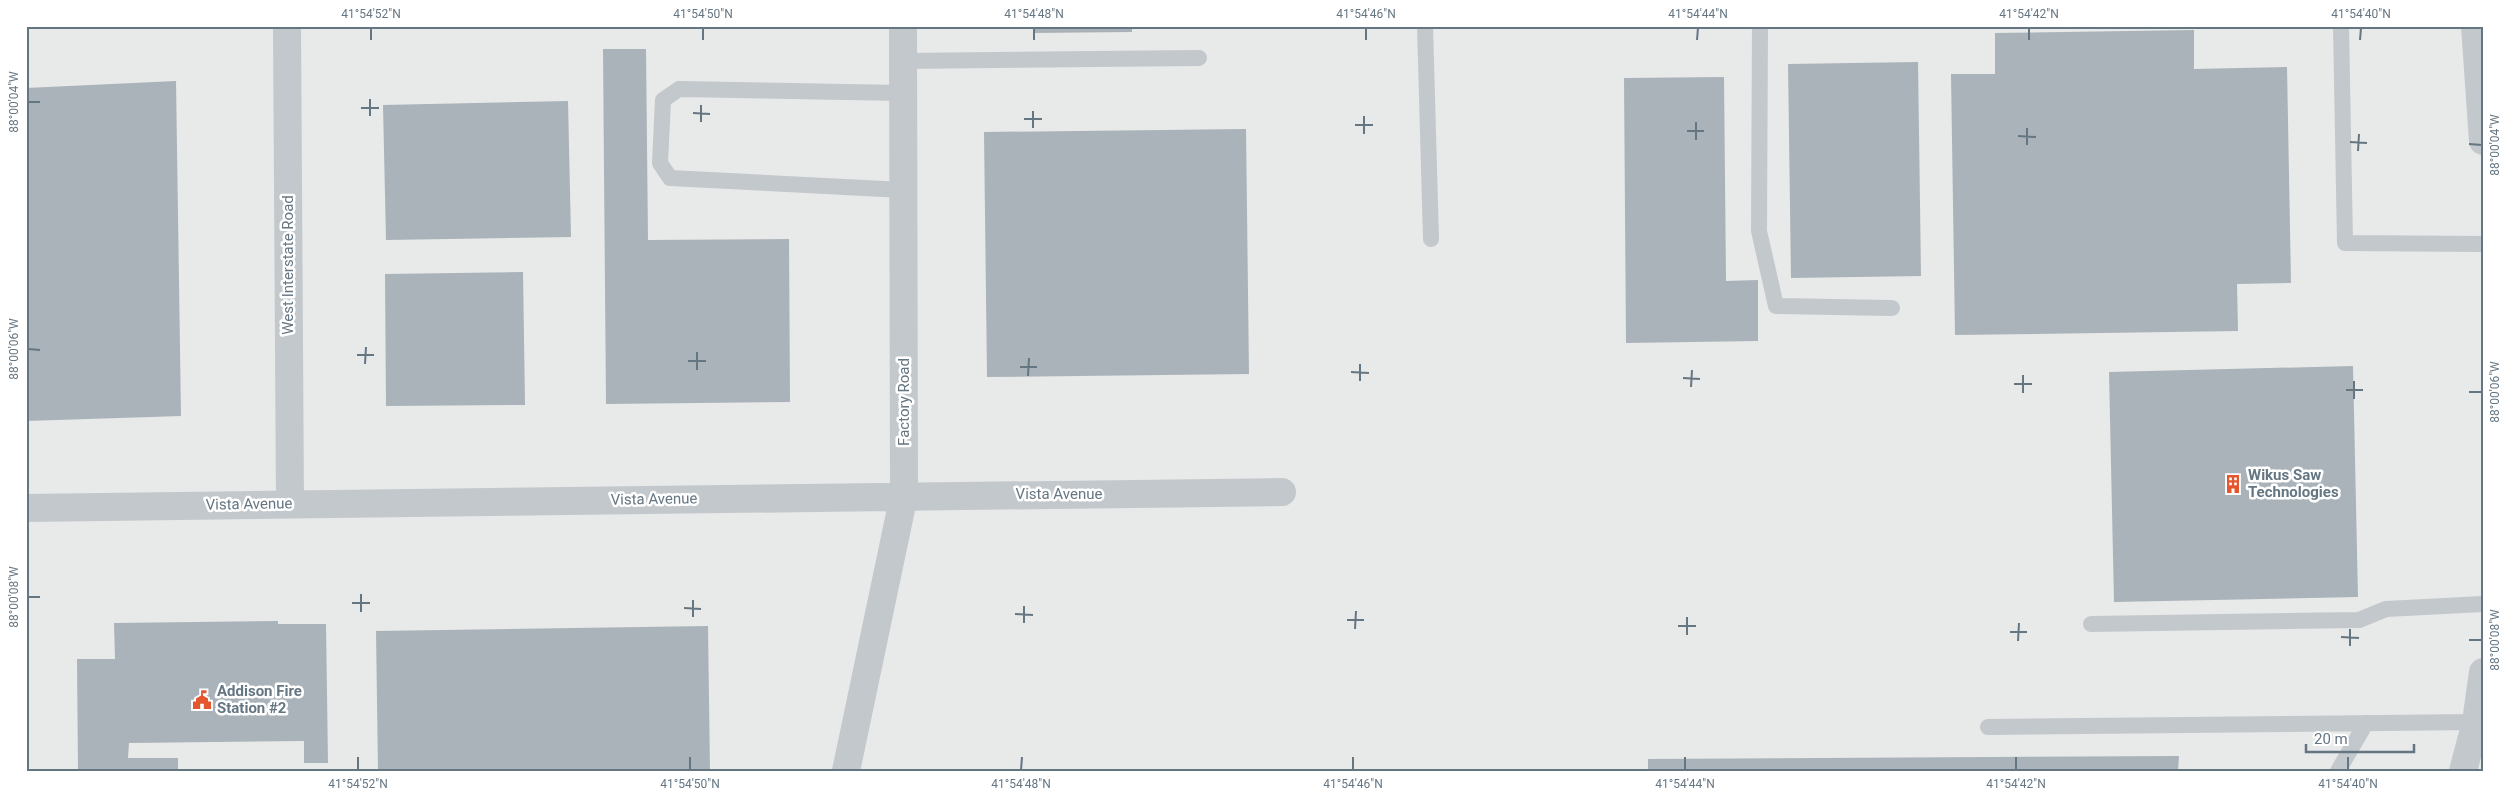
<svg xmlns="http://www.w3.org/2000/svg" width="2509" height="797" viewBox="0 0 2509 797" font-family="Roboto,sans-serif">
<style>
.built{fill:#e8e9e9}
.building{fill:#aab3b9}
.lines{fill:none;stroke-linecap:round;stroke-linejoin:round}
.service{stroke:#c3c8cc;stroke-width:16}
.minor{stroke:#c3c8cc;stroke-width:28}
.ticks{fill:none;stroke:#657683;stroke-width:2}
.labels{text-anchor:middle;stroke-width:5;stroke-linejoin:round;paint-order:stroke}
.street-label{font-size:15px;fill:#657683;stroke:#fff}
.poi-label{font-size:15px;font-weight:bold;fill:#657683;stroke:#fff;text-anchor:start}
.neatline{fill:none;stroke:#657683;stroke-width:2}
.ticks-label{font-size:12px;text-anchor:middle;fill:#657683}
</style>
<rect width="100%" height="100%" fill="#fafaf8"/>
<!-- built -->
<path class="built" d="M26,26H2483V771H26Z"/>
<!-- building -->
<path class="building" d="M1033,26H1132V32L1033,33Z
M2194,30V69L2287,67L2291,283L2237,284L2238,331L1955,335L1951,74H1995V33Z
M603,49H646L648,240L789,239L790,402L606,404Z
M1918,62L1921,276L1791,278L1788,64Z
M1724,77L1726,281L1758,280V341L1626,343L1624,78Z
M176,81L181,416L26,421V88Z
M568,101L571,237L386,240L383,105Z
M1246,129L1249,374L987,377L984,132Z
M523,272L525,405L386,406L385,274Z
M2353,366L2358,597L2114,602L2109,372Z
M278,621V624H326L328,763H304V741L129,743L128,758H178V771H78L77,659H115L114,623Z
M708,626L710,771H378L376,631Z
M2179,756L2178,771H1648V759Z"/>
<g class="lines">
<!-- service -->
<path class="service" d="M1425,26L1431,239
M1760,26L1759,231L1776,306L1892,308
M2341,26L2345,243L2483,244
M903,61L1199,58
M903,93L679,89L663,100L660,163L670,178L903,190
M2091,624L2359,620L2386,609L2483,604
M1988,727L2476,722
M2338,771L2366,723"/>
<!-- minor -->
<path class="minor" d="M287,26L290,504
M2475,26L2483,141
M26,508L1282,492
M846,771L904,495L903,26
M2463,771L2476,722L2483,672"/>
</g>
<!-- ticks -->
<path class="ticks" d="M371,40V28M703,40V28M1034,40V28M1366,40V28M1697,40L1698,28M2029,40V28M2360,40L2361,28M28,102H40M361,108H379M693,113L710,114M370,116V99M1024,119H1042M701,122V105M1355,125H1373M1033,128V111M1687,131H1704M1364,134V116M2018,136L2036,137M1696,140V122M2350,142L2367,143M2469,144L2482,145M2027,145V128M2358,151L2359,134M28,349L40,350M357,355H374M688,361H706M365,364L366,347M1020,367H1037M697,370V352M1351,372L1369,373M1028,376L1029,358M1683,378L1700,379M1360,381V364M2014,384H2032M1691,387L1692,370M2346,390H2363M2469,392H2482M2023,393V375M2354,399V381M28,597H40M352,603H370M684,608L701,609M361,612V594M1015,614L1033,615M693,617V600M1347,620H1364M1024,623V606M1678,626H1696M1355,629L1356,611M2010,632H2027M1687,635V617M2341,637L2359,638M2469,640H2482M2018,641L2019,623M2350,646V629M358,770V757M690,770V757M1021,770L1022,757M1353,770V757M1685,770V757M2016,770V757M2348,770V757"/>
<!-- icons -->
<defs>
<g id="building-bare" transform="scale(1.5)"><path d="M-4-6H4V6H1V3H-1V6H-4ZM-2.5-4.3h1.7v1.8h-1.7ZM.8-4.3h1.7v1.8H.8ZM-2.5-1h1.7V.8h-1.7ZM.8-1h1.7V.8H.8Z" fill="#e4572e" stroke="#fff" stroke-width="2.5" paint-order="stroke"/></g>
<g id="civic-bare" transform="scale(1.5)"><path d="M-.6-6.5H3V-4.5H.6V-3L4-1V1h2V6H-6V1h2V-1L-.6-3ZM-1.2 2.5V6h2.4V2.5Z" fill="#e4572e" stroke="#fff" stroke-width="2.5" paint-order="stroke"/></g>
</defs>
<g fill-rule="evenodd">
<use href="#building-bare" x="2233" y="484"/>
<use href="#civic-bare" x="202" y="700"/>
</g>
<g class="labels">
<!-- street labels -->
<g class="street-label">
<text transform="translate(288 265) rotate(-90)" y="5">West Interstate Road</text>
<text transform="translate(904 402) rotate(-90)" y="5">Factory Road</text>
<text x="1059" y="499">Vista Avenue</text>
<text transform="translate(654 499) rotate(-1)" y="5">Vista Avenue</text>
<text transform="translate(249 504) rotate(-1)" y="5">Vista Avenue</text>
</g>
<!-- poi labels -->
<g class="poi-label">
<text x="2248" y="480">Wikus Saw<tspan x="2248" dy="17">Technologies</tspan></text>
<text x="217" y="696">Addison Fire<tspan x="217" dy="17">Station #2</tspan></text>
</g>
</g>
<!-- border -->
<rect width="2509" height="797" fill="none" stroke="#ffffff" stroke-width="55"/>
<!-- scale -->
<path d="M2306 744v8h108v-8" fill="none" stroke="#657683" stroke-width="2.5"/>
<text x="2314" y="744" font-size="15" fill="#657683" stroke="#ffffff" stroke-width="4" paint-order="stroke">20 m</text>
<rect x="28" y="28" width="2454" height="742" class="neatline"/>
<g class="ticks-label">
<text x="371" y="18">41°54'52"N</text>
<text x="703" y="18">41°54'50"N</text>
<text x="1034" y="18">41°54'48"N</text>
<text x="1366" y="18">41°54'46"N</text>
<text x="1698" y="18">41°54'44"N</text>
<text x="2029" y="18">41°54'42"N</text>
<text x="2361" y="18">41°54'40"N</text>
<text transform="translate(14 102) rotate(-90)" y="4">88°00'04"W</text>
<text transform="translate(2495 145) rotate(-90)" y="4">88°00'04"W</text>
<text transform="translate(14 349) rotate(-90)" y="4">88°00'06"W</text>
<text transform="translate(2495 392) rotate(-90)" y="4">88°00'06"W</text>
<text transform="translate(14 597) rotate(-90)" y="4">88°00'08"W</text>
<text transform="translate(2495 640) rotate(-90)" y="4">88°00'08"W</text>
<text x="358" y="788">41°54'52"N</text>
<text x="690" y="788">41°54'50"N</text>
<text x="1021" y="788">41°54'48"N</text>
<text x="1353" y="788">41°54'46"N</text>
<text x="1685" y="788">41°54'44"N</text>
<text x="2016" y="788">41°54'42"N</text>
<text x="2348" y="788">41°54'40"N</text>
</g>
</svg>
